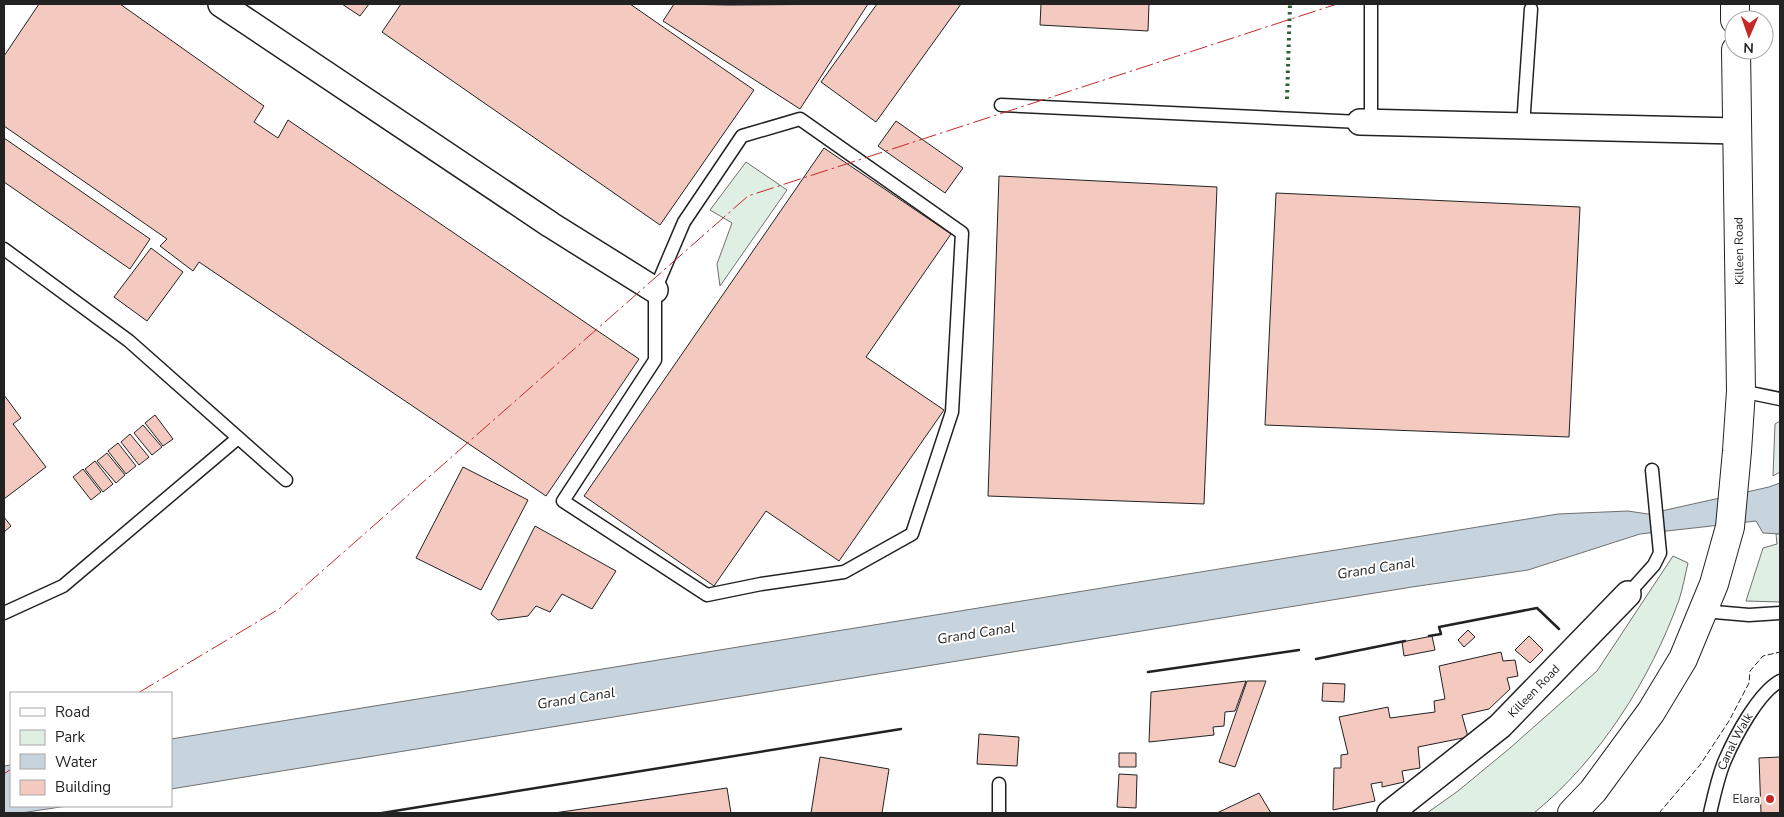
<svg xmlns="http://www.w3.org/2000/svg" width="1784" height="817" viewBox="0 0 1784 817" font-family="'Nunito Sans',sans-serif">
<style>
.green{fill:#e0efe3;stroke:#6f6f6f}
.water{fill:#c7d3dd;stroke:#6f6f6f}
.building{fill:#f3c9c0;stroke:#222}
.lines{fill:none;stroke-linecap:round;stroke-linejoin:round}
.service-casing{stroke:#222;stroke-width:15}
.minor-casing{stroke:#222;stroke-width:28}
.tertiary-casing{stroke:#222;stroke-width:30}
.service{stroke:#fff;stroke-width:12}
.minor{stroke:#fff;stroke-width:25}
.tertiary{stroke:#fff;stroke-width:28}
.hedge{stroke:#2f5e38;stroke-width:4;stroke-dasharray:2.5 4;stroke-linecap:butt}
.fence{stroke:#222;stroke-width:1;stroke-dasharray:6 2.5;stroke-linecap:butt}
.wall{stroke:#222;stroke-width:2.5}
.power{stroke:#c62828;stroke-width:1;stroke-dasharray:18 4 2.5 4;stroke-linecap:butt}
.poi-dot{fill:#c62828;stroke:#fff;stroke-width:2}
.labels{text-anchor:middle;stroke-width:4;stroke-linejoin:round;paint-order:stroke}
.street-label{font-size:12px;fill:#222;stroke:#fff}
.poi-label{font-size:12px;fill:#222;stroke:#fff;text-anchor:end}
.water-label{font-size:14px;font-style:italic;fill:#222;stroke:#fff}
</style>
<rect width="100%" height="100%" fill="#fff"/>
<!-- green -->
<path class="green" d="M746,162L787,190L720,286L717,264L732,223L710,210Z
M1780,421V472L1773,476L1775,424Z
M1780,533V602L1746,601L1763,548L1777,544L1776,534Z
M1673,556L1688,563C1685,575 1683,588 1679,600C1650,680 1600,759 1534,813H1427L1458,791L1510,748L1597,671Z"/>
<!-- water -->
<path class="water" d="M1780,483V534L1763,533L1756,521L1640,534L1528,570L1412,587L171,789V739L1558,514L1628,511L1648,514L1769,487Z
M11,765V806H67L21,813H4V766Z"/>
<!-- building -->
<path class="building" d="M39,4H120L264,106L254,122L278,138L288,120L639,359L546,496L199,262L193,271L160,246L167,239L4,126V56Z
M342,4H369L360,16Z
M401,4H630L754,90L660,225L382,32Z
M674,4L729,5L868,4L800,109L663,21Z
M877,4H961L876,122L821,82Z
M1041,4H1149L1148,31L1040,25Z
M896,121L963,168L945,193L878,146Z
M4,138L150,239L130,269L4,182Z
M824,148L951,234L866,357L944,410L839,561L766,511L714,586L584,496Z
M999,176L1217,187L1204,504L988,496Z
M1276,193L1580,207L1569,437L1265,425Z
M151,248L183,272L147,321L114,297Z
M4,395L21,418L13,424L46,467L4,499Z
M155,415L173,439L163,446L145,423Z
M143,425L162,447L152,455L134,433Z
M130,434L149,457L139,465L121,442Z
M118,443L136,466L126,474L108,451Z
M107,453L125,475L116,483L97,461Z
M95,461L113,484L103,492L85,469Z
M463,467L528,500L481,590L416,558Z
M83,469L101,492L91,500L73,477Z
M4,517L11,526L4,532Z
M535,526L616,571L592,609L562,594L550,612L536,606L528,616L498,620L491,614Z
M1468,630L1475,637L1464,647L1458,640Z
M1432,636L1435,650L1404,656L1402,642Z
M1529,636L1543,650L1530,663L1515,650Z
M1501,652L1503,661L1515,660L1518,676L1507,678L1510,689L1489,709L1462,715L1468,737L1418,747L1420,768L1402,771L1404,782L1382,787V782L1371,784L1375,801L1333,810L1334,768H1341V755L1348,754L1339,717L1388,707L1390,718L1435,712L1434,701L1445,699L1439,666Z
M1246,681L1235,711L1225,712L1224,726L1213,727L1214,735L1149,742L1151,692Z
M1247,681H1266L1235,767L1219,762Z
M1323,683L1345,684L1344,702L1322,701Z
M979,734L1019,737L1017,766L977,764Z
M1119,753H1136V767H1119Z
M820,757L889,769L882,813H811Z
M1780,757V813H1761L1759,758Z
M1119,774L1137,775L1136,808L1117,807Z
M727,788L731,813H554Z
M1259,793L1271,813H1217Z"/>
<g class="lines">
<!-- service casing -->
<g class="service-casing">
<g id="service">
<path d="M1371,4V123"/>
<path d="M1001,105L1360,122"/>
<path d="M800,119L962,233L952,412L912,534L844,572L761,584L707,595L563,501L655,360V290L684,222L742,136Z"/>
<path d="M1523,126L1531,9"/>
<path d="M4,249L129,341L286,480"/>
<path d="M1741,391L1780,399"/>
<path d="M1628,594L1654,565L1660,553L1652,470"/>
<path d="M1703,611L1749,615L1780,613"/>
<path d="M4,613L63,586L238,438"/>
<path d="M999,813V784"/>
<path id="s1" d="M1710,813C1714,796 1718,776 1725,760C1735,737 1758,693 1780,681"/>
</g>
</g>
<!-- minor casing -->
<g class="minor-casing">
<g id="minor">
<path d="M221,4L551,225L655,290"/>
<path d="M1360,122L1737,131"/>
<path id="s2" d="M1390,813L1500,726L1628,594"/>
</g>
</g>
<!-- tertiary casing -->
<g class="tertiary-casing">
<path id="tertiary" d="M1735,4V20
M1572,813L1593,791L1651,712L1683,659L1714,584L1730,527L1737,451L1741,391L1736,50"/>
</g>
<!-- service -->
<use href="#service" class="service"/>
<!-- minor -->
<use href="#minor" class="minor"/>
<!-- tertiary -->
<use href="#tertiary" class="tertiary"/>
<!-- hedge -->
<path class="hedge" d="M1287,99L1290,4"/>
<!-- fence -->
<path class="fence" d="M1659,813L1700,765L1729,721L1749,683L1750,671L1763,656L1780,652"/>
<!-- wall -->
<path class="wall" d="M1429,636L1441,634L1439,627L1537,608L1559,629
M1316,659L1405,641
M1148,672L1299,650
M382,813L901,729"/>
<!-- power -->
<path class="power" d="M138,693L279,609L748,196L1337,4
M4,774L11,769"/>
</g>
<!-- markers -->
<circle class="poi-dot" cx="1770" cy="799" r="5"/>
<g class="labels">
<!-- street labels -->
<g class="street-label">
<text transform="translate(1739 251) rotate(-91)" y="4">Killeen Road</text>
<text dy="4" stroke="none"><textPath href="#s2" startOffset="189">Killeen Road</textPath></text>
<text dy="4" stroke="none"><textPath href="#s1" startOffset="76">Canal Walk</textPath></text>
</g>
<!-- poi labels -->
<g class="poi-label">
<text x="1760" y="803">Elara</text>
</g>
<!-- water labels -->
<g class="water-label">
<text transform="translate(1376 568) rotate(-9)" y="5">Grand Canal</text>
<text transform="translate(976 633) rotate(-9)" y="5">Grand Canal</text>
<text transform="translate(576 698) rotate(-9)" y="5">Grand Canal</text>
</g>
</g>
<!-- border -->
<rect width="1784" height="817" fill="none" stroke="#222222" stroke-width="10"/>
<!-- legend -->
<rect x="10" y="692" width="162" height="115" fill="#ffffff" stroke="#a7a7a7"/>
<rect x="20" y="708" width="25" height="8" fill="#ffffff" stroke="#a7a7a7"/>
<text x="55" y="717" font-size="15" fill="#222222">Road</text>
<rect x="20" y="730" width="25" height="15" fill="#e0efe3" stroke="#a7a7a7"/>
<text x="55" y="742" font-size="15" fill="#222222">Park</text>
<rect x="20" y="754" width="25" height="15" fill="#c7d3dd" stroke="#a7a7a7"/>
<text x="55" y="767" font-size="15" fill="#222222">Water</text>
<rect x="20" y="780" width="25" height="15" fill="#f3c9c0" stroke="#a7a7a7"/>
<text x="55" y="792" font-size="15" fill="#222222">Building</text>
<!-- north arrow -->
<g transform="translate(1749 35) rotate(182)"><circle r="24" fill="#ffffff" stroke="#a7a7a7"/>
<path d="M0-4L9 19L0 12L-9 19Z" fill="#c62828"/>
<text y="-8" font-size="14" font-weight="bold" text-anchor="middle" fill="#222222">N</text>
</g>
</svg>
